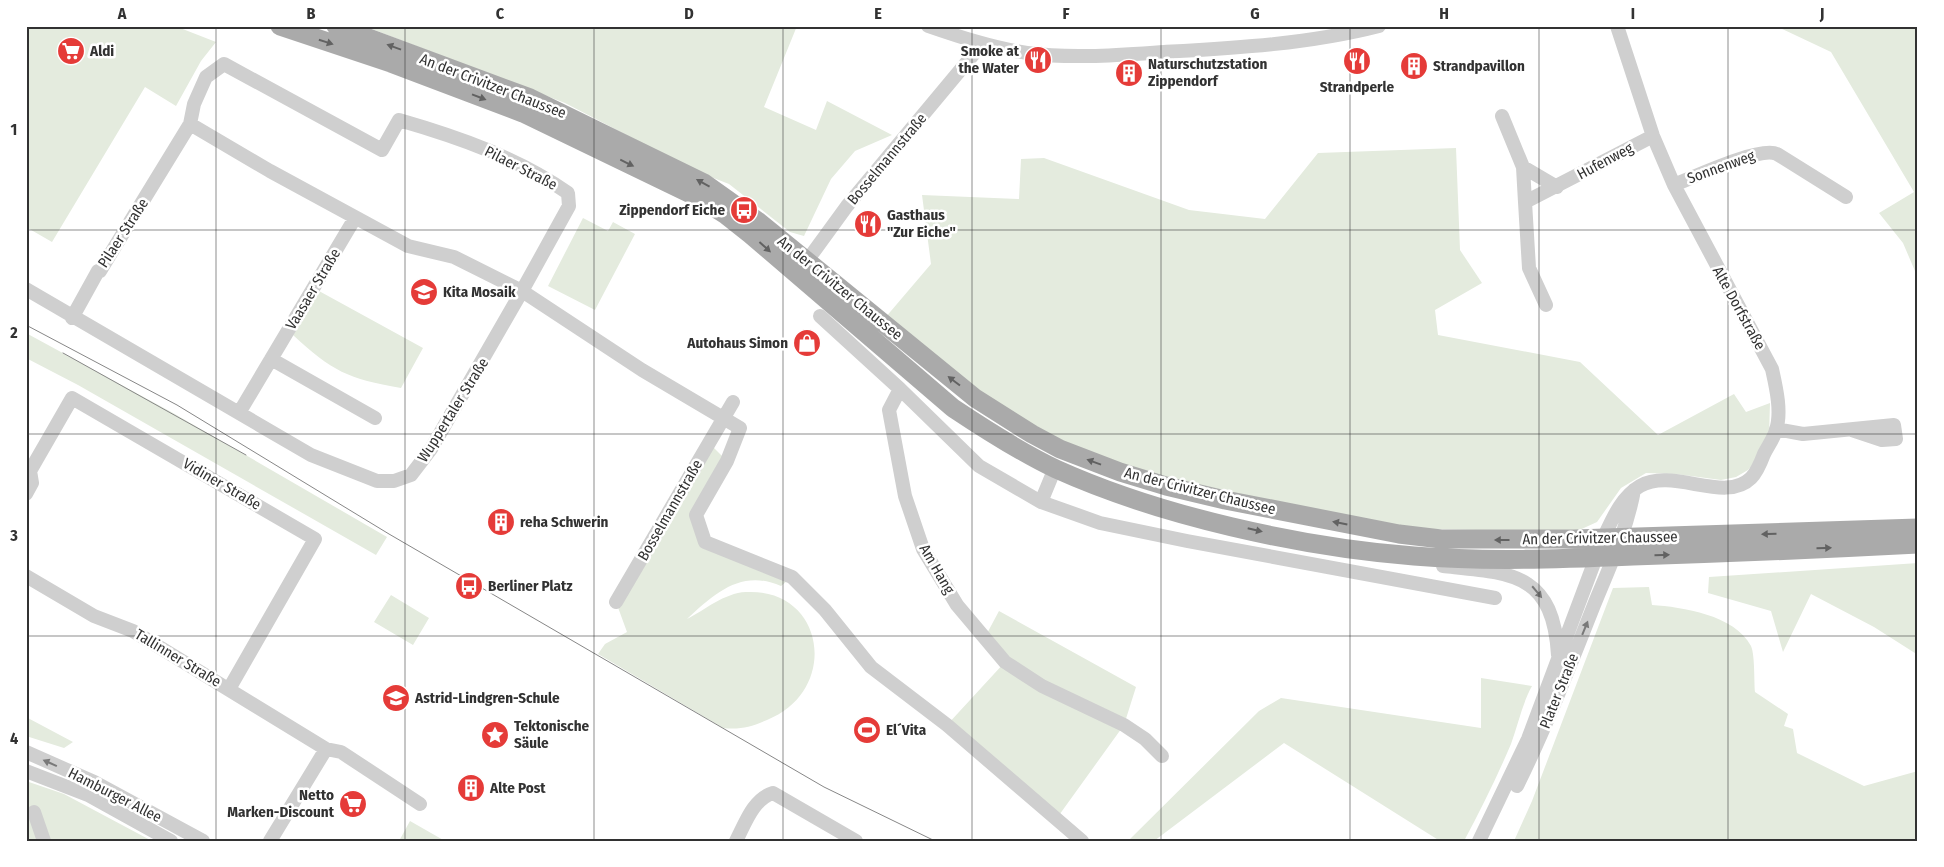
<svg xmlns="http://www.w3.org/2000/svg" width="1944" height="867" viewBox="0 0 1944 867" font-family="'Fira Sans Condensed',sans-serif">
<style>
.green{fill:#e4ebde}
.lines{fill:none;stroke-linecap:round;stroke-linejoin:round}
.minor{stroke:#cfcfcf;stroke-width:14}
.major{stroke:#aaa;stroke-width:19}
.tram{stroke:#878787;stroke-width:1}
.oneway{fill:#626262}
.oneway2{fill:#797979}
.grid{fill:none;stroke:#323232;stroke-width:1;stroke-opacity:0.55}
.labels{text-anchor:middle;stroke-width:5;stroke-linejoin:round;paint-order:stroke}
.poi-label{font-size:15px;font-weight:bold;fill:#323232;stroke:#fff;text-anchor:start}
.street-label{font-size:15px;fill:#323232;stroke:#fff}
.neatline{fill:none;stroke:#323232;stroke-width:2}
.grid-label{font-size:16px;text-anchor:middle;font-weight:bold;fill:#323232}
</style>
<rect width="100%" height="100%" fill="#fff"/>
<!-- green -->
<path class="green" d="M26,26H175L216,42L201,61L176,106L145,87L52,242L26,227Z
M364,26H797L764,107L816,130L827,101L892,135L855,151L831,179L804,236L790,232L729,184L698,172L565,103Z
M1776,26H1918V278L1903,243L1879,213L1914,192L1831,52Z
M1456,148L1460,250L1482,283L1435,310L1438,335L1580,362L1658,435L1734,394L1746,412L1770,403L1769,436L1758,458L1748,470L1736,477L1721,480L1676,474L1646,473L1621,488L1597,522L1575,532L1429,529L1398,526L1167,480L1064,443L1008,413L885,318L931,264L922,195L1019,199L1021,159L1044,158L1189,210L1265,219L1318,153Z
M583,218L608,231L613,222L635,234L595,310L548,286Z
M319,291L423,348L401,388C348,379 332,371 293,335Z
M26,333L173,413L387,537L376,555L78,385L26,358Z
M709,443L727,461L696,515L705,542L792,577L781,586C742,569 716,592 687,619C705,610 724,593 746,592C826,588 840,691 767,720C751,727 740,730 723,728L598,654L605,644L627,632L616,602Z
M1918,563V655L1874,627L1811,594L1783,652L1771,611L1708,593L1709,577Z
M1649,587L1652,605C1682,607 1735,615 1751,646C1755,655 1754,681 1755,692L1788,714L1784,726L1793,729L1797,753L1864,786L1918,771V841H1514L1532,801L1613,588Z
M391,595L429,618L413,645L374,622Z
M999,611L1136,687L1124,725L1057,818L947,725L1005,662L984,639Z
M1481,678L1532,686C1522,704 1518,725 1511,744C1497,777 1481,809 1464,841H1440L1284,743L1154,841H1128L1259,711L1281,698L1481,728Z
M26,717L73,742L64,748L26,736Z
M26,781L64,794L152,841H26Z
M410,821L445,841H399Z"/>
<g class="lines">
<!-- minor -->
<path class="minor" d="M928,26C960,37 993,48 1027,53C1071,59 1119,55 1164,52C1235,48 1309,44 1379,26
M224,64L382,150L399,120C458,137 518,158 568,193L569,206L522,291L454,257L408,246L270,171L190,124L194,104L206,77Z
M1502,116L1523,167L1557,187
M1523,167L1525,202
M1674,185C1694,177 1760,146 1777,154L1846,197
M805,270L812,254L847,206L982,44
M26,289L311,455L377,481H394L411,475L431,449L522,291L642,370L740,428L727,461L696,515L705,542L792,577L825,610L871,667L947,725L1082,841
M1546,305L1529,268L1525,202L1653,136
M820,316L900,389L979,466L1041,502L1100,523L1187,541L1495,598
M72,318L98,271H100L190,124
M271,359L375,418
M900,389L889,410L905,496L923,549L957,605L1005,662L1042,686L1124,725L1145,739L1162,756
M239,413L355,218
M1776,429L1803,434L1894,425L1896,439L1882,440L1852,430
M26,494L32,483L30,471L72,398L315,539L229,689
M1041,502L1055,468
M1443,566C1511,573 1553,572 1558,655
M26,576L94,616L133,631L326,749L341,752L420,804
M616,602L733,402
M26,752L94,782L203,841
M26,771L88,795L171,841
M1517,786C1546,727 1570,666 1594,605C1609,568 1627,530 1634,490
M34,812L44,841
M270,841L326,749
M736,841C745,824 753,799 773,793L856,841
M1479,841L1528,739L1603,539C1612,520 1621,497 1640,486C1673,467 1725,504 1751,478C1757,472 1761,462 1764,454C1768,446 1774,438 1776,430C1782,412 1776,387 1772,369L1674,185L1653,136L1617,26"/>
<!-- major -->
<path class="major" d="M280,26L391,63L523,113L699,198L726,215L750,234L953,408C986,430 1020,452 1056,469C1160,516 1300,547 1414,556C1487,562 1560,559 1633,556C1728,553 1823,549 1918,544
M336,26L530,98L704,183L759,222L975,398L1032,434L1060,449L1120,472L1166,486L1225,500L1399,534L1441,539H1574L1918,528"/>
<!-- tram -->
<path class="tram" d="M26,325L177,405L389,534L824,787L935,841
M63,353L246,455"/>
</g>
<!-- one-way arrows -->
<defs><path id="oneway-solid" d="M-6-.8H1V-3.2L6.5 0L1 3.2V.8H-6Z" transform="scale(1.25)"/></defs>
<g class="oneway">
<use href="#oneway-solid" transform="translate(326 42) rotate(18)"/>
<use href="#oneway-solid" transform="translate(394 47) rotate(-160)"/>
<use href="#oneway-solid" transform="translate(479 97) rotate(21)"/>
<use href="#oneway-solid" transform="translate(627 163) rotate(26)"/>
<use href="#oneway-solid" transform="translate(703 183) rotate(-151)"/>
<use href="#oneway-solid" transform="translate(765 247) rotate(42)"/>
<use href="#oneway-solid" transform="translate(954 381) rotate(-143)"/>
<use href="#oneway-solid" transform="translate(1094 462) rotate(-160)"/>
<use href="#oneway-solid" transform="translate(1340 523) rotate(-169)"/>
<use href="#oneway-solid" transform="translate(1255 530) rotate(13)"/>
<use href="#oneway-solid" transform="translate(1769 534) rotate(178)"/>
<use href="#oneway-solid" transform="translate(1502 540) rotate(180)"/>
<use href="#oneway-solid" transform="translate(1824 548) rotate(-2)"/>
<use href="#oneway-solid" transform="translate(1662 555) rotate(-1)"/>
</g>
<g class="oneway2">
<use href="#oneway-solid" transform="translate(1537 592) rotate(50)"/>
<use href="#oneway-solid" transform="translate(1585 628) rotate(-68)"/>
<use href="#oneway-solid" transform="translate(50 763) rotate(-156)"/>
</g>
<!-- grid -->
<path class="grid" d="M216,26V841M405,26V841M594,26V841M783,26V841M972,26V841M1161,26V841M1350,26V841M1539,26V841M1728,26V841M26,230H1918M26,434H1918M26,636H1918"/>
<!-- icons -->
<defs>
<g id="supermarket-disc" transform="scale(1.4375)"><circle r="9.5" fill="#e53b38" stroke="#fff"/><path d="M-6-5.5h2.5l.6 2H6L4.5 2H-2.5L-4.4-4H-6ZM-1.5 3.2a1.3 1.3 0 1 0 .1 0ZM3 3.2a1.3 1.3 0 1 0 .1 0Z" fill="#fff"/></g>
<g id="restaurant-disc" transform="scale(1.4375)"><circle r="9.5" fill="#e53b38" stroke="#fff"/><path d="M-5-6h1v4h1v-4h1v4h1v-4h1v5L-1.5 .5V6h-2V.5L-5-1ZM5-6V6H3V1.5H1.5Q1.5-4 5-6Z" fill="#fff"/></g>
<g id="building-disc" transform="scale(1.4375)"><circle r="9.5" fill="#e53b38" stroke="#fff"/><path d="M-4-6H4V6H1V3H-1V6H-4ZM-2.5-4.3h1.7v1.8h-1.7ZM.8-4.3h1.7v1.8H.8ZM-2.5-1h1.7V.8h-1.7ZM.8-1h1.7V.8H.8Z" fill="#fff"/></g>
<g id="bus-disc" transform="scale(1.4375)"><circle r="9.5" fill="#e53b38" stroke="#fff"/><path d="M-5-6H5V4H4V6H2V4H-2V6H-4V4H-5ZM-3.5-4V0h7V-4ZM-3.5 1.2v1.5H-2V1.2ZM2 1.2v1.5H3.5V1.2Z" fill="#fff"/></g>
<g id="school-disc" transform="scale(1.4375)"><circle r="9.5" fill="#e53b38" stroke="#fff"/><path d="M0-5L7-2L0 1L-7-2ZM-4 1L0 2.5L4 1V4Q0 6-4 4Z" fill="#fff"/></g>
<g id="shop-disc" transform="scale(1.4375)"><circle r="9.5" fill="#e53b38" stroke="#fff"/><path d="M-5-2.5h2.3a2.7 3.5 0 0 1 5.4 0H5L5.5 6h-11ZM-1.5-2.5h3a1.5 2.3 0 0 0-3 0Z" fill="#fff"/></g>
<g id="stadium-disc" transform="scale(1.4375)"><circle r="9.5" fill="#e53b38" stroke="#fff"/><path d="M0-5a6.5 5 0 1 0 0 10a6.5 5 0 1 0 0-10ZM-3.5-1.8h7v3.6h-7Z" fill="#fff"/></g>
<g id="sight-disc" transform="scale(1.4375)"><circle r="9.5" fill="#e53b38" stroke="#fff"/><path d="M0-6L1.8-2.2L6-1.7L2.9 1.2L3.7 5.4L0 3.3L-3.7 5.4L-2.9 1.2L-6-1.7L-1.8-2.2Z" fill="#fff"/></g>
</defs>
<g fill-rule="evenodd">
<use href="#supermarket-disc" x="71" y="51"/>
<use href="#restaurant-disc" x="1038" y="60"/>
<use href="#restaurant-disc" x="1357" y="61"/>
<use href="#building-disc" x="1414" y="66"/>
<use href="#building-disc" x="1129" y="73"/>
<use href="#bus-disc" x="744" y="210"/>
<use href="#restaurant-disc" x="868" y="224"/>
<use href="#school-disc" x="424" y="292"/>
<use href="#shop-disc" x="807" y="343"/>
<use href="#building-disc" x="501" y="522"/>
<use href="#bus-disc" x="469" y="586"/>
<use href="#school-disc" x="396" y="698"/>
<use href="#stadium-disc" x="867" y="730"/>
<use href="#sight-disc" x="495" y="735"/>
<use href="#building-disc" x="471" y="788"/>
<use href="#supermarket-disc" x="353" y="804"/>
</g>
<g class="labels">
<!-- poi labels -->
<g class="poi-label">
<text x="90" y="56">Aldi</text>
<text x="1019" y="56" text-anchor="end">Smoke at<tspan x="1019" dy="17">the Water</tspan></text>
<text x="1148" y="69">Naturschutzstation<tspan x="1148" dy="17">Zippendorf</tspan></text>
<text x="1433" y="71">Strandpavillon</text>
<text x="1357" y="92" text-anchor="middle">Strandperle</text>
<text x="725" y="215" text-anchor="end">Zippendorf Eiche</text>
<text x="887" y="220">Gasthaus<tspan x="887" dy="17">"Zur Eiche"</tspan></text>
<text x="443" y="297">Kita Mosaik</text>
<text x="788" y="348" text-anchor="end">Autohaus Simon</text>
<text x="520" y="527">reha Schwerin</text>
<text x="488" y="591">Berliner Platz</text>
<text x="415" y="703">Astrid-Lindgren-Schule</text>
<text x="514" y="731">Tektonische<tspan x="514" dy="17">Säule</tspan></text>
<text x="886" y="735">El´Vita</text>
<text x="490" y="793">Alte Post</text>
<text x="334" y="800" text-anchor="end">Netto<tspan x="334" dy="17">Marken-Discount</tspan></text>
</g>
<!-- street labels -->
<g class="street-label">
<text transform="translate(493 86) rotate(21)" y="5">An der Crivitzer Chaussee</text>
<text transform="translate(887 159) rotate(-50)" y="5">Bosselmannstraße</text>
<text transform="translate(1605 161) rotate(-28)" y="5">Hufenweg</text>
<text transform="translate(1721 167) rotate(-20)" y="5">Sonnenweg</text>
<text transform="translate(521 168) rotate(27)" y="5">Pilaer Straße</text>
<text transform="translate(123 233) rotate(-57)" y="5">Pilaer Straße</text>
<text transform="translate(840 288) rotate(39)" y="5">An der Crivitzer Chaussee</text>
<text transform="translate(313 289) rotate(-59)" y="5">Vaasaer Straße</text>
<text transform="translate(1739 308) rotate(61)" y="5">Alte Dorfstraße</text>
<text transform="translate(453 410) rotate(-58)" y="5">Wuppertaler Straße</text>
<text transform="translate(222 484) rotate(30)" y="5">Vidiner Straße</text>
<text transform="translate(1200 491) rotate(14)" y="5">An der Crivitzer Chaussee</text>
<text transform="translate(670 510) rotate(-60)" y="5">Bosselmannstraße</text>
<text transform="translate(1600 538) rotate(-1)" y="5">An der Crivitzer Chaussee</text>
<text transform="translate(937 569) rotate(60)" y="5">Am Hang</text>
<text transform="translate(178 658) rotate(31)" y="5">Tallinner Straße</text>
<text transform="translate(1559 691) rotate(-68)" y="5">Plater Straße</text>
<text transform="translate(115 795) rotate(27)" y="5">Hamburger Allee</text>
</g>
</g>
<!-- border -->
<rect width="1944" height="867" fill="none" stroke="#ffffff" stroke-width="55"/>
<rect x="28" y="28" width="1888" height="812" class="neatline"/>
<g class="grid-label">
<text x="122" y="19">A</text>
<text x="311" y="19">B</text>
<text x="500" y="19">C</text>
<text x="689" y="19">D</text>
<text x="878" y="19">E</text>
<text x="1066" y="19">F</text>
<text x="1255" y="19">G</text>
<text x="1444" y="19">H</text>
<text x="1633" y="19">I</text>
<text x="1822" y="19">J</text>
<text x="14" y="135">1</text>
<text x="14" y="338">2</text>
<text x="14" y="541">3</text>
<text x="14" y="744">4</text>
</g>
</svg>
